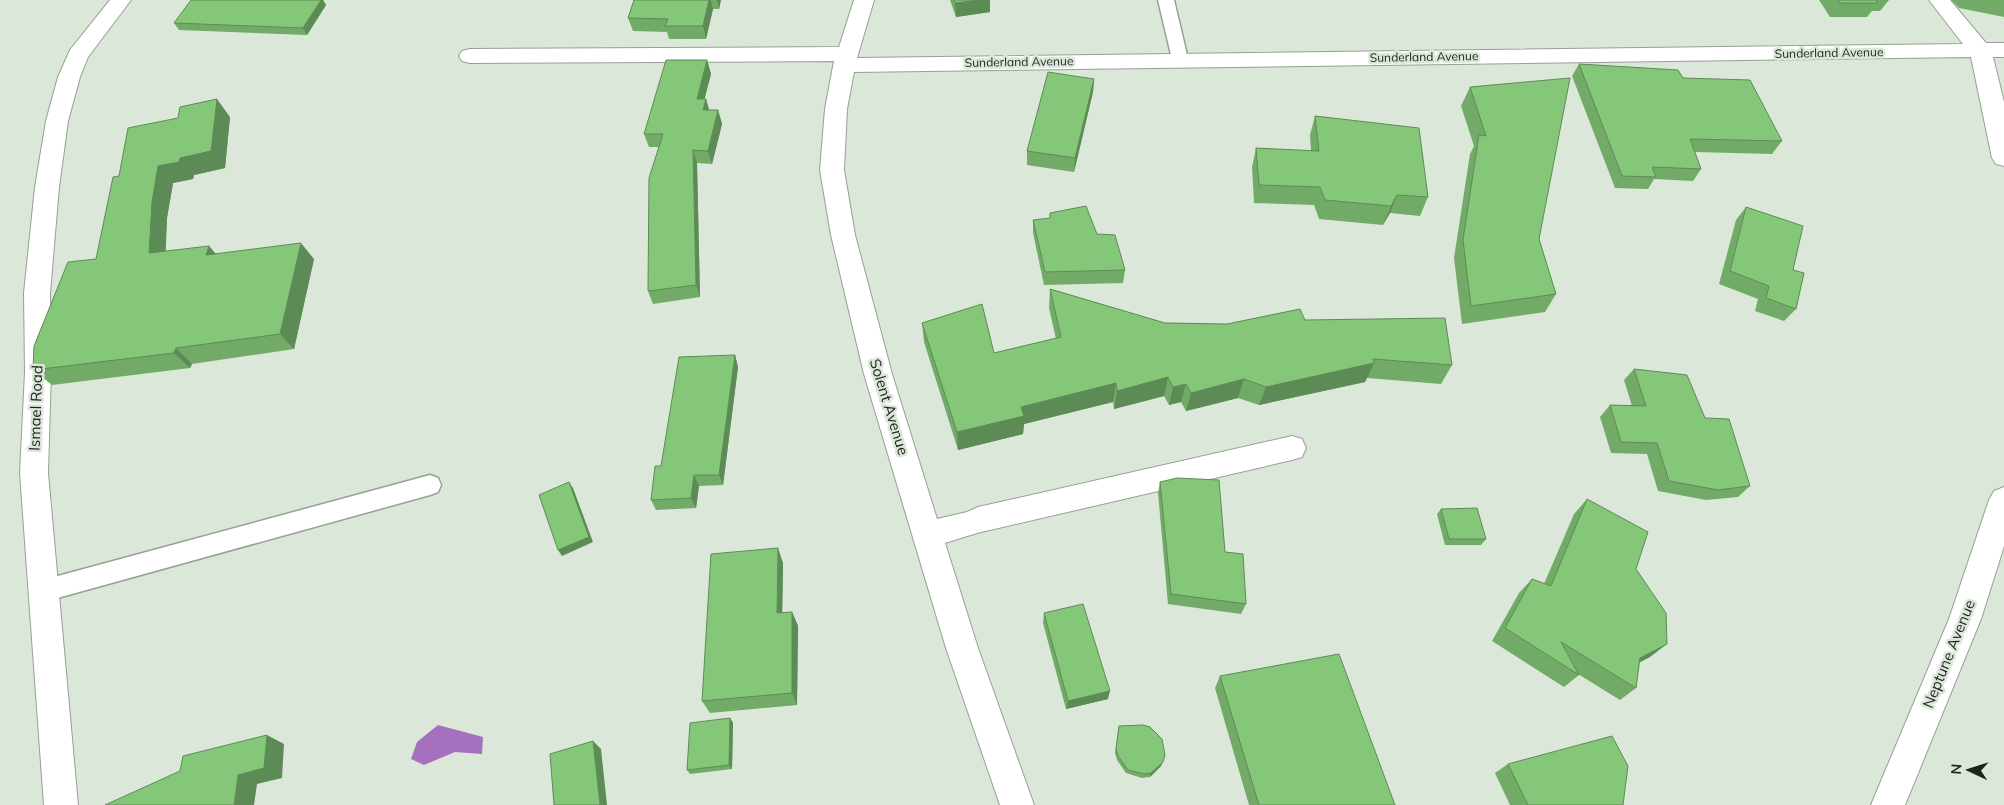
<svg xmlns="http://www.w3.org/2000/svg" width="2004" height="805" viewBox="0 0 2004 805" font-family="Mulish,sans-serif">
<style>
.water{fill:#a570be}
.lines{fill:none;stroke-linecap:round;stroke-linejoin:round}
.lane-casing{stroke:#96a094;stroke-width:3}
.street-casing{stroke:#96a094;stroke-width:2}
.secondary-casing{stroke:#96a094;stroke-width:2}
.lane{fill:#fff;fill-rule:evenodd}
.street{fill:#fff;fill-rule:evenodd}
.secondary{fill:#fff;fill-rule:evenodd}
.wall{fill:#72ab68}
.shaded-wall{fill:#5d8b55}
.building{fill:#85c779;stroke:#5d8b55}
.labels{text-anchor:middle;stroke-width:5;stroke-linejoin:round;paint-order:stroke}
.far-street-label{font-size:12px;fill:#1e221d;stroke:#dbe7d9}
.street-label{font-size:15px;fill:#1e221d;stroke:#dbe7d9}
</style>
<rect width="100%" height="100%" fill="#dbe7d9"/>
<!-- water -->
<path class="water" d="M438,725L483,737L482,754L455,752L424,765L411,759L417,742Z"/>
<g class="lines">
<!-- lane casing -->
<g class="lane-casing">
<path id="lane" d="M1158,0H1174L1188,59L1186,63H1174L1172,59Z
M430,475L438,478L441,485L438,492L430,495L43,602L35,599L31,591L35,583L43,580Z"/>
</g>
<!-- street casing -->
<g class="street-casing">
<path id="street" d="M854,0H874L857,58L1963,44L1929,0H1950L1986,43H2004V57H1993L2004,102V166L1996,164L1992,158L1971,57L854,72L847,109L844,170L855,235L892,374L937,519L967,512L978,507L1292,436L1302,439L1306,448L1302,457L1292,460L977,533L945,543L978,648L1034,805H1000L946,648L864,374L831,235L820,170L825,109L834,61L470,63L462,61L459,56L462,51L470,49L839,47Z
M2004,487V546L1981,619L1905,805H1871L1949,619L1989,500L1994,491Z"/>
</g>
<!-- secondary casing -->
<g class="secondary-casing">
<path id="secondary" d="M110,0H131L88,57L80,77L68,121L59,187L50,293L51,372L48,473L78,805H44L20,473L25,372L24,293L35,187L46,121L58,77L70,50Z"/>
</g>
<!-- lane -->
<use href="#lane" class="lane"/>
<!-- street -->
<use href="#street" class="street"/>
<!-- secondary -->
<use href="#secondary" class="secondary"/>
</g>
<!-- wall -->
<path class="wall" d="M191,0H323L326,5L307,35L179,30L174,23Z
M634,0H721L719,9H713L706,39H669L667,32L633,31L628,18Z
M950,0H990V12L956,17Z
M1819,0H1889L1880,11H1872L1867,17H1830Z
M1951,0H2004V17L1959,8Z
M707,60L711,74L704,99H706L709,110H718L722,124L712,164L697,163L700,297L653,304L648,291L659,147H649L644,134Z
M1579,64L1683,78L1782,141L1772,154L1695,152L1701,169L1693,181L1654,179L1648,189L1615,188L1572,76Z
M1094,79L1093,92L1074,172L1027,165V151Z
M1470,87L1539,239L1556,294L1545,312L1462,324L1454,258L1470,154L1474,146L1461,106Z
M1315,116L1428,197L1420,216L1390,213L1383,225L1319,219L1314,205L1254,203L1252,167L1256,148L1311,151L1310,135Z
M230,117L225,168L194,175L193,179L173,183L167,218L165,251L314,259L294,349L192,364L190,368L52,385L33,370L96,259L119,176L178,118Z
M1746,207L1793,270L1796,309L1784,321L1755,311L1758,299L1719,284L1736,220Z
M1033,220L1097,234L1125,270L1123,283L1044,285L1033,233Z
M1050,289L1165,323L1227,324L1305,320L1452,365L1441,384L1367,378L1365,382L1259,405L1238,398L1186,411L1181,402L1169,405L1164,396L1114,409L1113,402L1024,424L1023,434L958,450L924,342L922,323L994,353L1056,339L1049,308Z
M735,355L738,367L723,485L699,486L696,508L656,510L651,500L661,466Z
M1634,369L1705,418L1750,486L1738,497L1706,500L1658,491L1647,454L1611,453L1600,417L1610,405L1632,406L1624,380Z
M1160,482L1225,552L1246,604L1241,614L1168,604L1158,493Z
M1587,499L1636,569L1650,657L1639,662L1636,688L1620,700L1578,674L1579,675L1564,687L1492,641L1519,593L1532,579L1544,584L1574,514Z
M1441,509L1486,539L1481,545H1445L1437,514Z
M783,563L782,613L792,612L798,626L797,705L710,713L702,701Z
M1044,613L1108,699L1066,709L1043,623Z
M1220,676L1395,805H1249L1215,688Z
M730,718L733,723L732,769L690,774L687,770Z
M1119,726L1161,766L1150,777L1142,778L1126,773L1117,760L1115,753Z
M1508,764L1623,805H1510L1495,773Z"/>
<!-- shaded-wall -->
<path class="shaded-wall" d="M321,0H323L326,5L307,35L303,28Z
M709,0H711L713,9L706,39L703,26Z
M717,0H721L719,9Z
M980,0H990V12L956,17L955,3Z
M707,60L711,74L701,113L697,99Z
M1094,79L1093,92L1074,172L1075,158Z
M217,99L230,117L225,168L194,175L193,179L173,183L167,218L165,270L149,253L152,202L158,166Z
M706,99L710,113L703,110Z
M718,110L722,124L712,164L708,151Z
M693,150L697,163L700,297L696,285Z
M1397,195L1390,213L1383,225L1391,206Z
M301,243L314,259L294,349L280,334Z
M209,246L224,263L206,255Z
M176,348L192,364L190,368L174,353Z
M735,355L738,367L723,485L719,475Z
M1374,363L1365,382L1259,405L1266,387Z
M1168,377L1164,396L1114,409L1117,391Z
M1244,379L1238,398L1186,411L1191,393Z
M1116,383L1113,402L1024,424L1023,434L958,450L957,432L1021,407Z
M1186,384L1181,402L1169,405L1173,387Z
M694,475L699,486L696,508L691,498Z
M569,482L573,488L593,542L562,556L558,550Z
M778,548L783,563L782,627L777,613Z
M792,612L798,626L797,705L792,693Z
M1667,644L1650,657L1623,671L1640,658Z
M1110,691L1108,699L1066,709L1068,701Z
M730,718L733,723L732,769L729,765Z
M267,735L284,744L282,778L257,784L254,805H234L238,775Z
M593,741L601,749L607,805H600Z
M1163,762L1161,766L1150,777L1151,773Z"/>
<!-- building -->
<path class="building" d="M191,0H321L303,28L174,23Z
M634,0H709L703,26H665L668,19L628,18Z
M954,0H980L955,3Z
M1838,0H1876L1878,3H1840Z
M666,60H707L697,99H706L703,110H718L708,151L693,150L696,285L648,291L649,178L663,134H644Z
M1579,64L1678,70L1683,78L1750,80L1782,141L1690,139L1701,169L1652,167L1656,177L1622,176Z
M1048,72L1094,79L1075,158L1027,151Z
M1570,78L1539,239L1556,294L1471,306L1463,240L1479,135L1486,136L1470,87Z
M217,99L211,151L180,158L179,162L158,166L152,202L149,253L209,246L206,255L301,243L280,334L176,348L174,353L33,370L34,346L68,262L96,259L113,177L119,176L128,128L178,118L180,107Z
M1315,116L1419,128L1428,197L1397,195L1391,206L1325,200L1320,187L1259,185L1256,148L1319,151Z
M1086,206L1097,234L1115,235L1125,270L1045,272L1033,220L1050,218V213Z
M1746,207L1803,226L1793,270L1804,273L1796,309L1766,298L1769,286L1730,271Z
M1050,289L1165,323L1227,324L1300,309L1305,320L1445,318L1452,365L1373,359L1374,363L1266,387L1244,379L1191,393L1186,384L1173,387L1168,377L1117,391L1116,383L1021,407L1024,416L957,432L922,323L982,304L994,353L1061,337Z
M735,355L719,475H694L691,498L651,500L655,466H661L679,357Z
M1634,369L1687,375L1705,418L1729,419L1750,486L1718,490L1669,481L1657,443L1621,442L1610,405L1646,406Z
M1177,478L1219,480L1225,552L1243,554L1246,604L1171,594L1160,482Z
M569,482L589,537L558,550L539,495Z
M1587,499L1648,532L1636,569L1666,613L1667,644L1640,658L1636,688L1561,642L1579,675L1505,628L1532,579L1551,586Z
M1477,508L1486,539H1449L1441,509Z
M778,548L777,613L792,612V693L702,701L711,554Z
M1083,604L1110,691L1068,701L1044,613Z
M1339,654L1395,805H1259L1220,676Z
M730,718L729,765L687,770L690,723Z
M1143,725L1150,727L1162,739L1165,755L1163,762L1151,773L1144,774L1128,770L1118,756L1116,749L1119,726Z
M267,735L264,768L238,775L234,805H105L180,771L183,756Z
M1612,736L1628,766L1623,805H1528L1508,764Z
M593,741L600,805H554L550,754Z"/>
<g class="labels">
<!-- far-street labels -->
<g class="far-street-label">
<text transform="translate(1829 53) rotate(-1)" y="4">Sunderland Avenue</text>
<text transform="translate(1424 57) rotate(-1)" y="4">Sunderland Avenue</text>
<text transform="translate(1019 62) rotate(-1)" y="4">Sunderland Avenue</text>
</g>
<!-- street labels -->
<g class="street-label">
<text transform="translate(889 407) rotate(73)" y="5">Solent Avenue</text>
<text transform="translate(36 408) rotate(-88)" y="5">Ismael Road</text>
<text transform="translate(1949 654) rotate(-68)" y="5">Neptune Avenue</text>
</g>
</g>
<!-- north arrow -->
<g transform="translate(1969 770) rotate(274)" stroke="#dbe7d9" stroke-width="4" paint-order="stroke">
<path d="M0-4L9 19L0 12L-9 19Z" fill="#1e221d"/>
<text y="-8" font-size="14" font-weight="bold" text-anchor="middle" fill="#1e221d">N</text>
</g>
</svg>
